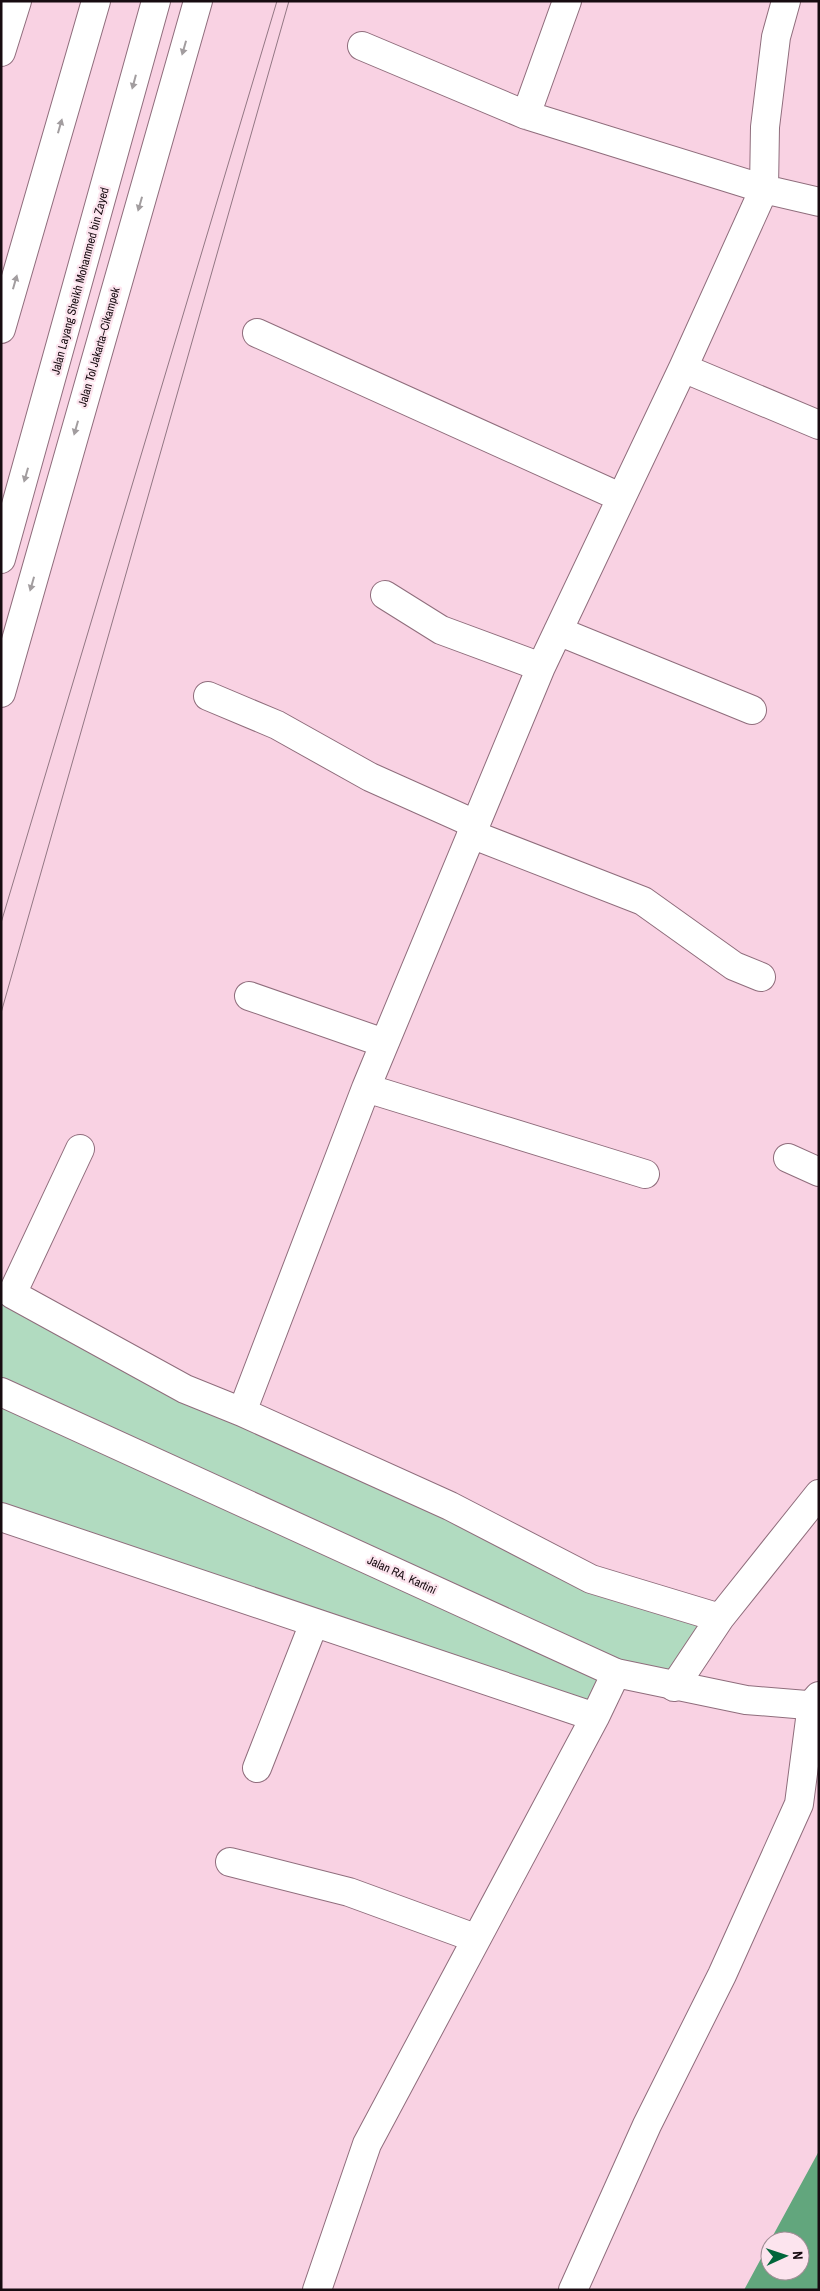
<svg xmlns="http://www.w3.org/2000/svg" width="820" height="2291" viewBox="0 0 820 2291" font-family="'Archivo Narrow',sans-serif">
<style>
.green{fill:#b1dbc0}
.water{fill:#62a67d}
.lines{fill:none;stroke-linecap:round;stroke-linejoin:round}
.minor-casing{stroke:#8f6d7c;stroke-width:30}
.primary-casing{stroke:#8f6d7c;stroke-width:30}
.motorway-casing{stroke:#8f6d7c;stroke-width:30}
.minor{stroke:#fff;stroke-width:28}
.primary{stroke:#fff;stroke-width:28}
.motorway{stroke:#fff;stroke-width:28}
.tram{stroke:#927783;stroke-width:1}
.oneway{fill:#a29d9f}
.labels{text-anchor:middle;stroke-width:4.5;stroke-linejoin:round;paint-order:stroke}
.street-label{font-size:12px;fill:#170b10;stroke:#fce4ee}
</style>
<rect width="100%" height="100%" fill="#f9d2e3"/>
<!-- green -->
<path class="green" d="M1,1289L462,1512L720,1618L674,1687L617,1673L595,1717L1,1518Z"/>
<!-- water -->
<path class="water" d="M819,2151V2290H744L770,2242V2271H800V2241H770Z"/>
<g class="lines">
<!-- minor casing -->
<g class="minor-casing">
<path id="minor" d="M567,1L526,115L764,189L819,202
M362,46L526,115
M257,333L620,497
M683,368L819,425
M385,595L441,630L541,667
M558,631L752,710
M208,696L277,725L370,777L475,824
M471,834L643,901L734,966L761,977
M249,996L384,1043
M366,1088L645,1174
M80,1149L12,1294L185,1389L242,1412L450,1506L591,1579L720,1618
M788,1158L819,1172
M242,1412L366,1088L541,667L683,368L764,189L765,127L776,37L786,1
M1,1517L595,1717
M674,1687L720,1618L819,1494
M257,1768L314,1623
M230,1862L349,1892L475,1938
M317,2290L367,2144L595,1717L616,1673
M573,2290L647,2125L722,1975L799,1804L812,1704L819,1696"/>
</g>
<!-- primary casing -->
<g class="primary-casing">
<path id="primary" d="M1,1392L616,1673L746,1700L819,1706"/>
</g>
<!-- motorway casing -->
<g class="motorway-casing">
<path id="motorway" d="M1,52L17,1
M1,329L96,1
M1,559L156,1
M1,693L198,1"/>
</g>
<!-- minor -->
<use href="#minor" class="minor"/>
<!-- primary -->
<use href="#primary" class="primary"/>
<!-- motorway -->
<use href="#motorway" class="motorway"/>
<!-- tram -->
<path class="tram" d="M1,923L277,1
M1,1013L289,1"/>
</g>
<!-- one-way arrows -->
<defs><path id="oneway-solid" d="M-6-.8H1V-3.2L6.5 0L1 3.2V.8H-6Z" transform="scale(1.25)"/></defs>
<g class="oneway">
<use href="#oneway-solid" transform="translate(184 48) rotate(106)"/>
<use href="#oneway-solid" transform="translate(134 82) rotate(105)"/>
<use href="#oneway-solid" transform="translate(60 126) rotate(-74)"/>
<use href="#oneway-solid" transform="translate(140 204) rotate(106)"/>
<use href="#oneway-solid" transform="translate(15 282) rotate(-74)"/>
<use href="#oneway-solid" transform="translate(76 428) rotate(106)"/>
<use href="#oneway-solid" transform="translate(26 475) rotate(106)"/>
<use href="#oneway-solid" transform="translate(32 584) rotate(106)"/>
</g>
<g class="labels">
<!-- street labels -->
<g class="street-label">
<text transform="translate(80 281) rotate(-75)" y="4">Jalan Layang Sheikh Mohammed bin Zayed</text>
<text transform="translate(99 347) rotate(-74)" y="4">Jalan Tol Jakarta–Cikampek</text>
<text transform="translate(402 1575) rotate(25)" y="4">Jalan RA. Kartini</text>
</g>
</g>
<!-- border -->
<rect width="820" height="2291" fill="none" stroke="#170b10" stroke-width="5"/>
<!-- north arrow -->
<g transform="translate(785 2256) rotate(87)"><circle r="24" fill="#fce4ee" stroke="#a08d95"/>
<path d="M0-4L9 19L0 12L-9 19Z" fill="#01663b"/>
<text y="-8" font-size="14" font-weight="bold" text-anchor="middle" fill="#170b10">N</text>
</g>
</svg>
